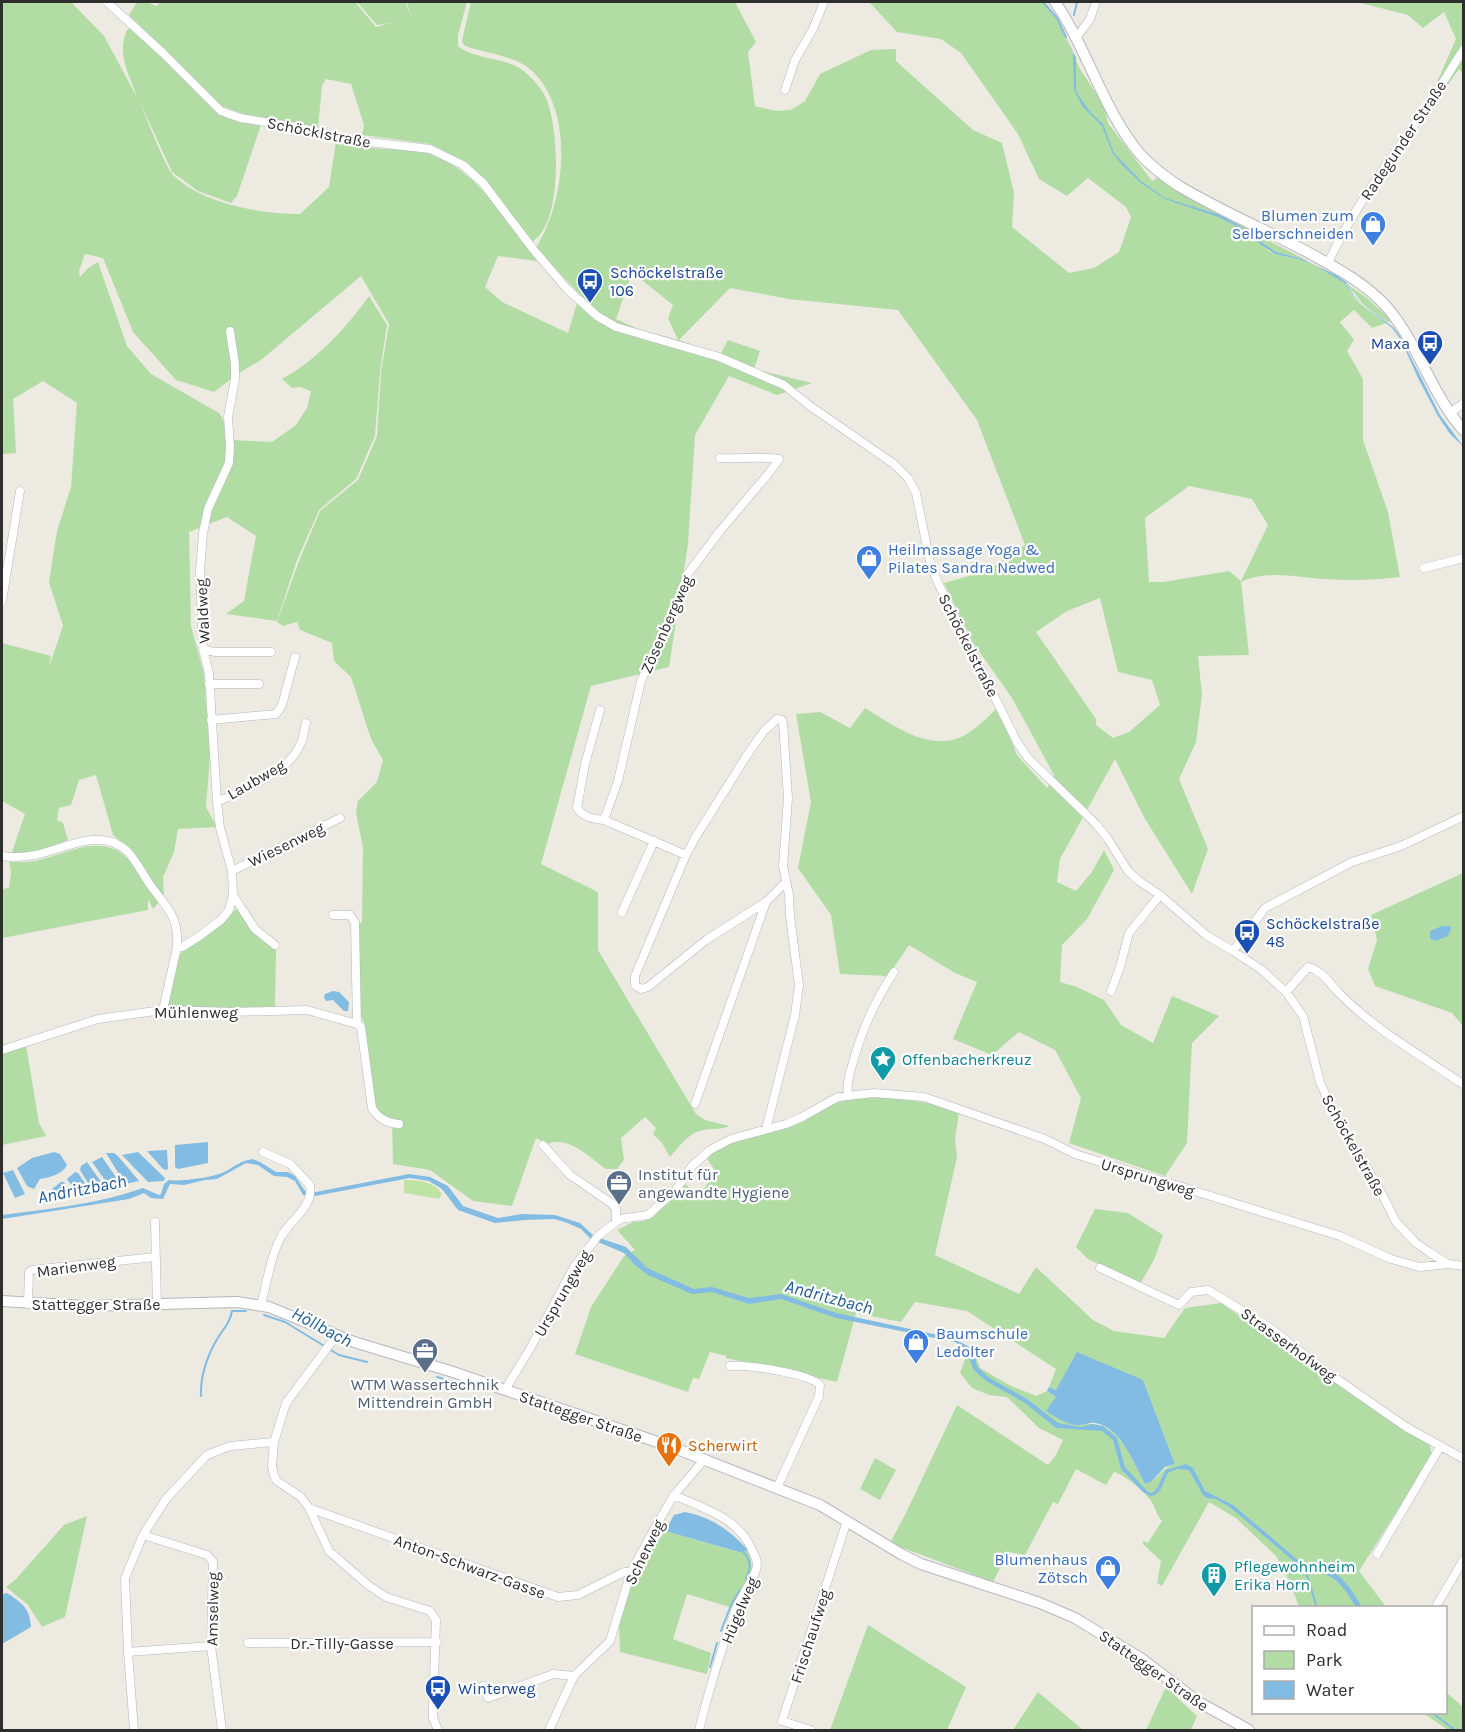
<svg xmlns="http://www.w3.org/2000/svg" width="1465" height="1732" viewBox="0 0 1465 1732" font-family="Karla,sans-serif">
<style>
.green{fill:#b1dda5;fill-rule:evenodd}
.pitch{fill:#bfe3a3}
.water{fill:#82bce3}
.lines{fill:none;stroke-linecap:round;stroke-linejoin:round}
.stream{stroke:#82bce3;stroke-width:2}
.street-casing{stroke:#b5b6c0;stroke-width:9}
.secondary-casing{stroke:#b5b6c0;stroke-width:12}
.street{stroke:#fff;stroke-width:8}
.secondary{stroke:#fff;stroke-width:10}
.labels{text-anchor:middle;stroke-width:4.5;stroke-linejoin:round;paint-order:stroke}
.street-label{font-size:16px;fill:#2e2e2e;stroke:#fff}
.shop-label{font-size:16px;fill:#366cbe;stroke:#fff;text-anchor:end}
.transit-label{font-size:16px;fill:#164399;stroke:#fff;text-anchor:start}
.culture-label{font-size:16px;fill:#0d838f;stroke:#fff;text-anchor:start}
.service-label{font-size:16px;fill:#4e5e75;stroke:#fff;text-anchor:start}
.food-label{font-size:16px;fill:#c56008;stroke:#fff;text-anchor:start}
.water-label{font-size:18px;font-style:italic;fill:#1d5a93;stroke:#fff}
</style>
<rect width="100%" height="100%" fill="#edeae2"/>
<!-- green -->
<path class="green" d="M2,2H71L104,36L138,99C130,76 116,55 127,30L131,28L219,114L261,125L237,196L231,203L198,191L172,172L140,102C146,117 165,166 173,175C203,204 261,214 300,214L329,187L336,141C348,144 360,147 372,148C389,150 407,148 423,152C476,166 505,219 537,261L498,256L485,287L502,302L568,333L577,303L583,298L538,250L537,246C565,201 575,113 533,72C516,55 487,54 465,46L462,42L463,36L471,2H735L756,42L748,52L755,106L776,111L791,110L805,101L820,74L871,50L896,49V61L973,130L1002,143L1014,193L1012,227L1069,273L1094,268L1119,252L1131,217L1126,207L1088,178L1067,196L1039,179L1018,134L961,53L941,39L897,32L869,2H1043L1057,18L1080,69L1095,92L1103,100L1108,123L1152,181L1159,177L1271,238V242L1308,261L1276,252L1268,248L1267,250L1275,254L1301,260L1315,265L1334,276L1346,284L1353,297L1362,305L1386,323L1372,328L1354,310L1340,322L1354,340L1347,351L1363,379V440L1388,512L1400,577C1375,580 1350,581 1325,579C1297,578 1268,569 1241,582L1249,655L1198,656L1202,695L1196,742L1179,779L1208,849L1192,894L1145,819L1115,759L1060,859L1057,882L1076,891L1092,872L1104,850L1114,870L1087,919L1062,945L1060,982L1077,987L1104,1000L1121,1025L1153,1043L1172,996L1219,1016L1192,1043L1187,1143L1165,1176L1069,1143L1081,1098L1055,1050L1019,1032L992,1055L953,1039L977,982L955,973L909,945L888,976L840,974L831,915L798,868L811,802L796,714L820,712L850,728L865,708C893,725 932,754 965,735C977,728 988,717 998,707L1017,755L1047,788L1054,775L1012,698L974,644L944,583L987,571L1025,545L977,420L898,310L789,299L730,288L679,340L720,355L728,340L760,351L754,369L812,383L777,395L729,376L695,435L688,544L669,667L591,686L541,864L598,892V950L696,1114L705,1120L729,1126C721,1130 713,1128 704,1130C689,1132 680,1146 670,1157L662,1143L653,1134L656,1128L645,1117L621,1138L624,1160L617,1169H606C589,1157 569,1135 547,1144L536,1138L512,1206L473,1201L430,1170L393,1164L392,1121L375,1110L371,1093L365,1025L360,1014L359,924L362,922L363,848L356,812L358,801L377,782L383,760L371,739L351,677L334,661L332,643L300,630L297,622L283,626L277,622L299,561L320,511L358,480L377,436L381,371L389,324L361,276L261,360L239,373L214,392L176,380L133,332L103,258L85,254L79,271L80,277L88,268L98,262L127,346L151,374L219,413C243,448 215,493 201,527L189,532L191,626L204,674L210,756L206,807L217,827L178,829L174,852L163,877L164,896L153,909L148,899V910L2,938V889L9,888L11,872L9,862C15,862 21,862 27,862C60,859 100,828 129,860C133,864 136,871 139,874L128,848L113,835L96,775L79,780L71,805L59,808L57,820L63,823L68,840L42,851L11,855L25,814L2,801V643L51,656L49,667L63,626L49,582L57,531L71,487L77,403L43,381L13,399L16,453L2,454ZM631,275L638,277L673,305L668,318L678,340L638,329L616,319ZM1189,486L1252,499L1268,525L1241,581L1229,571L1163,582H1149L1145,518ZM1100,598L1118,672L1152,680L1160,705L1129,732L1113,738L1096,725V719L1036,632L1067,611Z
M137,2H146L157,6L160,2H355L376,27L390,23L377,25L357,2H406L411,18L407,2H467L458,35V46C477,61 507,56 526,73C534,80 541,88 546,98C559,126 564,226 531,242L479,174L459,159L430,144L362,135L364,125L351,84L326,79L322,86L318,128L247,115L221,106L129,15Z
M1361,2H1463V74L1459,69L1439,97L1430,98L1456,39L1444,12L1423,28L1408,15L1361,3Z
M1347,284L1367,298L1392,321L1388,322L1363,304Z
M369,296L387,325L380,371L375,436L356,479L319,510L297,560L277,621L226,614L244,601L256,536L227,517L206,525L220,487L232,440L272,442L296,425L307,408L311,391L300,387L292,388L282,379C317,360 346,328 369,296Z
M1463,873V1026L1452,1013L1375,986L1368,969L1377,940L1371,915Z
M239,908L252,930L276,950L275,1007L234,1009L170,1007L168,1005C170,995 173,966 177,959C186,943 209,935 222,924C228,918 230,912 239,908Z
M26,1045L39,1123L46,1136L2,1145V1053Z
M885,1096L940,1105L959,1113L955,1139L957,1157L935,1255L1019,1294L1036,1267L1093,1320L1114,1331L1164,1338L1185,1308L1221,1303L1375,1410L1430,1445L1432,1456L1359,1571L1386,1607H1299L1290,1582L1276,1556L1236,1518L1209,1502L1162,1586L1157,1583L1161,1561L1143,1544V1541L1148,1543L1162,1521C1156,1514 1157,1512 1153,1504C1147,1493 1125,1475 1114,1472L1106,1485L1076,1469L1058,1504L1053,1502L1025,1555L1008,1552L993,1582L890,1543L905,1515L957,1405L1048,1465L1056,1455L1063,1440L1039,1428L1007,1397L989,1395L972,1388L960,1373L971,1344L980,1368L1009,1385L1036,1396L1047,1391L1056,1397L1081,1425C1117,1416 1131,1458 1145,1484C1158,1481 1159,1469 1175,1464L1143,1380L1130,1376L1056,1390L1049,1387L1056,1369L967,1311L915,1302L901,1322L856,1313L837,1382L726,1358V1356L710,1352L699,1379L693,1378L688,1392L575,1354L591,1307L624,1256L635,1250L617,1230L633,1222L644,1221L653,1217L677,1194L684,1183L693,1191L703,1190L716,1172L706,1157L729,1143L757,1134L785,1129L806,1120L833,1104L851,1098Z
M1095,1209L1128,1213L1163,1235L1154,1260L1140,1284L1088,1259L1076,1247Z
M875,1458L896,1470L880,1500L860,1489Z
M87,1516L65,1617L42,1627L28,1605L6,1587L15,1580L64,1525Z
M665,1531L738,1552L749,1551L753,1573L733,1608L687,1594L673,1639L711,1653L707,1674L620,1652L619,1622L635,1573Z
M868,1625L966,1687L947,1730H830Z
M1166,1687L1197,1716L1191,1730H1146Z
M1038,1692L1083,1730H1013Z
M1446,1692L1463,1707V1730H1448L1423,1713L1446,1712Z"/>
<!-- pitch -->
<path class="pitch" d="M404,1180C418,1180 434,1181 442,1194L439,1199L404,1193Z"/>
<!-- water -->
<path class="water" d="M1065,35L1076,58V91L1078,95L1091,113L1103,124L1114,153L1141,181L1165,198L1220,215L1243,228L1252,236L1276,252L1302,259L1336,275L1346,282L1354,296L1363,304L1393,327L1400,336L1440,415L1463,446L1450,434L1438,416L1418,378L1401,340L1392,328L1353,296L1346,284L1315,265L1301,260L1275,254L1250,237L1242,229L1218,217L1165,199L1141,183L1124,167L1113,154L1102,126L1083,107L1077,96L1074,89L1073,53Z
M1442,926H1450L1451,929L1448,936L1435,941L1430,938V931Z
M333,991L339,992L349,1002L348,1011H344L333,1000L326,1001L324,997L325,994Z
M208,1142V1163L178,1169L175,1167V1145Z
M167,1150L168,1168L167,1170L163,1169L147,1151Z
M54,1152L60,1154L67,1165C61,1175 51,1177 40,1179L34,1189L27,1186L17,1168L32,1158Z
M138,1152L165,1178L164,1181L148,1182L122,1155Z
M106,1153H114L118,1156L139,1181L125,1184Z
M102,1157L120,1183L110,1187L92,1162Z
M252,1159L260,1162L276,1172H288L295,1176L305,1191L316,1192L409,1174L430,1177L448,1186L463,1206L498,1218L522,1214L555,1215L580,1223L594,1236L626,1247L647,1268L694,1289L712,1287L749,1298L781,1294L836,1313L952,1338L968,1346L974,1353L977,1366L988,1377L1027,1399L1058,1423L1081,1427L1092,1424L1103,1426L1117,1438L1125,1467L1148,1492L1152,1493C1159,1489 1161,1477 1166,1470L1186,1464L1193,1468L1205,1491L1233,1505L1306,1567C1313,1570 1318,1568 1325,1569C1342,1572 1354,1594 1362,1607H1356C1349,1596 1340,1580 1327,1575C1320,1572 1314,1575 1304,1570L1231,1508L1216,1499L1207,1498L1203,1495L1189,1470L1177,1469L1168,1473C1163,1482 1162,1495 1150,1496L1143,1492L1121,1469L1113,1440L1102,1431L1056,1428L1025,1403L986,1381L973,1369L967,1350L955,1342L836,1318L781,1299L749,1304L712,1292L692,1294L648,1275L635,1265L624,1253L591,1239L581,1229L565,1222L554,1219L525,1220L495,1223L458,1210L442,1189L429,1181L410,1178L315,1196L303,1195L295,1181L287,1177L274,1176L258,1165L246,1163L217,1179L205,1180L184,1185L170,1184L163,1199L151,1198L144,1193L129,1199L2,1219V1215C49,1209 98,1204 143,1188L159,1195L161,1194L164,1184L169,1180C179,1182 217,1177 226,1171C235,1166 241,1161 252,1159Z
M87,1162L104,1186L93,1191L80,1170L81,1166Z
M13,1170L25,1194L15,1198L3,1173Z
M75,1172L78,1173L89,1189V1193L78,1195L67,1179Z
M61,1182H64L72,1195L68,1199L53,1201L47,1193Z
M1077,1352L1143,1380L1175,1464L1165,1467L1151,1482L1145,1484C1134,1464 1121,1427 1095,1423C1090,1422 1086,1425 1081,1425C1068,1426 1057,1418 1046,1411L1056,1397L1047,1391L1049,1387L1056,1390Z
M685,1512C714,1518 730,1531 749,1551L739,1552L665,1531L674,1515Z
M7,1593C22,1603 30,1608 31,1627L2,1644V1594Z"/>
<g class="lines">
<!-- stream -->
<path class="stream" d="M1043,2L1057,18L1066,37
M1074,15L1077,2
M264,1315L285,1322L339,1355L367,1362
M437,1377L486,1391
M201,1396C200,1376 208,1353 219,1336C225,1327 230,1322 232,1311H246
M741,1550C752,1559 751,1567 746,1579
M1305,1569L1317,1608
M721,1631L731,1605L740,1590
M710,1667L717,1643
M1431,1712L1455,1730"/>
<!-- street casing -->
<g class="street-casing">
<path id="street" d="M107,2L163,53L221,111L240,118L296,127L350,140L430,149L463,165L483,183L533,249L567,289L597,316L616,327L719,357L784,385L810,406L894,464L908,478L916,493L930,562L938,583L1017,742L1028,758L1096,824L1108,839L1128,871L1139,881L1160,895L1206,935L1233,951L1262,970L1286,992L1303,1016L1320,1082L1333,1112L1380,1190L1396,1222L1416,1243L1429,1252L1448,1264L1464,1266
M1077,37L1090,19L1096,2
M785,90L795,60L813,29L824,2
M1328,263C1354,207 1391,158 1427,107C1440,89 1451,68 1464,49
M1450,413L1464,403
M1424,568L1464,558
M2,601L20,491
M203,649L214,652H271
M209,684H259
M600,710L585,764L577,808C583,817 593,819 604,820
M211,720L276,714L282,705L295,657
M217,802C243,790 289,772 300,745C304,738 304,730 306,723
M686,855L604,820L618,781L641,681L681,595L687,575L720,531L769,473L779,459C760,456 740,459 720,458
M2,856C16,858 29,857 43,853C70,846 102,828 127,851C136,860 143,875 151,886C167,908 179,916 177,947
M232,871L340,818
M233,895L255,929L275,945
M622,912L654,841
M333,915H350L355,923L357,1024
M1233,951L1265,908L1352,862L1401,846L1464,816
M1111,991L1120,967L1129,933L1160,895
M1286,992L1308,967C1323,971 1329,983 1339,993C1375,1030 1422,1056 1464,1085
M163,1010L177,947H182L198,937L221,920L229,910L233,895L232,871L220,828L217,802L209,674L203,649L200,571L203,533L208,509L229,463L230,446L228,417L235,379V364L230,331
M2,1050L98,1019L163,1010L231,1012L307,1010L357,1024L361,1027L372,1108C378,1119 387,1123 399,1124
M848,1095C846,1084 850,1073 853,1062C863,1027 874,1003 894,972
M695,1104L766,902
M766,1129L795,1015L799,985L790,916L789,895L783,866L788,798L783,723L782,720L777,719L764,731L749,752L695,838L686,855L635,976V985L641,989L648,987L706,940L766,902L786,882
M543,1145L570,1175L611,1203L616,1209V1221
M155,1222L157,1305
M1100,1268L1179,1305L1191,1292L1208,1290L1269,1327L1324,1370L1406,1427L1464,1459
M28,1304L29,1272L32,1270L155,1257
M261,1305C267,1283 270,1258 281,1237C290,1220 314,1207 310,1185L290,1164L263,1152
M336,1336L286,1403L274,1442L272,1466L274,1476L277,1481L301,1497L309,1508L329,1551L368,1585L386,1597L430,1611L436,1620L433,1710V1718L438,1730
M730,1366C746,1364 810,1374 820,1385L819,1396L777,1488
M505,1390L531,1347L574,1267L598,1236L620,1219L648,1215L676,1190L692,1166L710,1150L731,1139L786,1124L802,1117L838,1097L874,1093L924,1097L1045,1139L1075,1154L1340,1236L1391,1259L1420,1267L1448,1264
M674,1495C704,1509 740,1518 753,1552C756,1557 758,1564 756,1570C751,1584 740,1597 735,1611C721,1650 709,1690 699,1730
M309,1508L558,1597L578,1595L624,1572H631
M143,1535L207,1555L213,1562L211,1646L222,1730
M1377,1554L1440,1447
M1435,1608L1464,1559
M248,1643L437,1642
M128,1652L211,1646
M483,1686L488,1698L553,1674L574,1676
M134,1730L128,1652L125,1578L143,1535L166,1499L207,1455L230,1446L274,1442
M549,1730L574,1676L610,1641L631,1572L657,1524L674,1495L704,1460
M811,1730L782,1721L847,1521"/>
</g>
<!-- secondary casing -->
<g class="secondary-casing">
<path id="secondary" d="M1055,2C1087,48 1104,112 1140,154C1152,167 1165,177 1179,186C1222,212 1269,231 1313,255C1338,269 1364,283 1384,304C1418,341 1430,393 1464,431
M2,1301L86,1306L237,1302L269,1307L354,1342L450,1371L672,1447L820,1505L901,1554L921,1564L1040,1603L1075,1618L1142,1659L1197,1701L1249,1730"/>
</g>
<!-- street -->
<use href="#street" class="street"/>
<!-- secondary -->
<use href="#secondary" class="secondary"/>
</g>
<!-- icons -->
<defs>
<g id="shop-pin" transform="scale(1.35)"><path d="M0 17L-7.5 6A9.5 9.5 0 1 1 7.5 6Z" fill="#3f7fe0" stroke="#fff"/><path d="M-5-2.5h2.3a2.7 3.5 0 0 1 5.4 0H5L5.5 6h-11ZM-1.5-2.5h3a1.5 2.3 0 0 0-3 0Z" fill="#fff"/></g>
<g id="bus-pin" transform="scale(1.35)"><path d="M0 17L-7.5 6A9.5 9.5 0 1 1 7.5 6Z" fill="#1a4fb4" stroke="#fff"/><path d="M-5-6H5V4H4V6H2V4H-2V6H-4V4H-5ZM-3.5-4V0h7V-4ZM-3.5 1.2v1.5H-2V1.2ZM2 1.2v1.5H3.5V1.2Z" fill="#fff"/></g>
<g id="sight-pin" transform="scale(1.35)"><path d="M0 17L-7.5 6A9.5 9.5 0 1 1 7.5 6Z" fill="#0f9aa8" stroke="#fff"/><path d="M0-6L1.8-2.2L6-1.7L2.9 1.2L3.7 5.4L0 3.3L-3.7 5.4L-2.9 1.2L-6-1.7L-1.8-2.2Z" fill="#fff"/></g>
<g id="office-pin" transform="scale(1.35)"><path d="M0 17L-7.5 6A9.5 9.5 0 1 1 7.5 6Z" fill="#5c6f8a" stroke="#fff"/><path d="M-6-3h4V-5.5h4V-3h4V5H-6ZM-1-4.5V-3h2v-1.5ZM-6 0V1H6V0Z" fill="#fff"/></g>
<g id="restaurant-pin" transform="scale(1.35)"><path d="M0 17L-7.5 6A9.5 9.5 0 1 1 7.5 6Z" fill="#e8710a" stroke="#fff"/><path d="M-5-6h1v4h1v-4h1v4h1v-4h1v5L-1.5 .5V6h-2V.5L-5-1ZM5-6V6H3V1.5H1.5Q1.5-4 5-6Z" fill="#fff"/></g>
<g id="building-pin" transform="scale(1.35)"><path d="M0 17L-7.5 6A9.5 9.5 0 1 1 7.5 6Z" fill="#0f9aa8" stroke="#fff"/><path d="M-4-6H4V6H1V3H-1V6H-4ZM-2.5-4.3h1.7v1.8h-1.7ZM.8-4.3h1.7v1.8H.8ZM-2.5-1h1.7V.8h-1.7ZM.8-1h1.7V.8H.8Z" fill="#fff"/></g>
</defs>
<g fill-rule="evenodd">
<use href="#shop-pin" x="1373" y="224"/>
<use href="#bus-pin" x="590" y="281"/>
<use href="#bus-pin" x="1430" y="343"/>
<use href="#shop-pin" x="869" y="558"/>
<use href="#bus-pin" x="1247" y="932"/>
<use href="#sight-pin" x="883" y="1059"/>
<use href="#office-pin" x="619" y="1183"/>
<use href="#shop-pin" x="916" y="1342"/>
<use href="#office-pin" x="425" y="1351"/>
<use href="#restaurant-pin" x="669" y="1445"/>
<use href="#shop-pin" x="1108" y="1568"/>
<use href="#building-pin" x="1214" y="1575"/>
<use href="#bus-pin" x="438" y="1688"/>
</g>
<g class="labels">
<!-- street labels -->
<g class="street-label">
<text transform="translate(319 132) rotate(11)" y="6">Schöcklstraße</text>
<text transform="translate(1403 140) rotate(-56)" y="6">Radegunder Straße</text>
<text transform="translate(202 611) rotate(-93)" y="6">Waldweg</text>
<text transform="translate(666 624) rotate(-66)" y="6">Zösenbergweg</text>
<text transform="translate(969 645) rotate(63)" y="6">Schöckelstraße</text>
<text transform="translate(256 779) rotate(-30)" y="6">Laubweg</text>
<text transform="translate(286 844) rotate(-26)" y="6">Wiesenweg</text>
<text x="196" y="1018">Mühlenweg</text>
<text transform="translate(1354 1145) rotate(61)" y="6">Schöckelstraße</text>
<text transform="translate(1148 1177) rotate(17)" y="6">Ursprungweg</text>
<text transform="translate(76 1266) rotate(-8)" y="6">Marienweg</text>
<text transform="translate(562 1293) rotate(-60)" y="6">Ursprungweg</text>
<text x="96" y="1310">Stattegger Straße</text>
<text transform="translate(1289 1344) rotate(36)" y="6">Strasserhofweg</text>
<text transform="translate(581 1416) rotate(19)" y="6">Stattegger Straße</text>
<text transform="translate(644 1552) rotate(-64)" y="6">Scherweg</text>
<text transform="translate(470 1566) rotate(20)" y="6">Anton-Schwarz-Gasse</text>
<text transform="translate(212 1609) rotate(-89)" y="6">Amselweg</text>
<text transform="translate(739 1610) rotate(-67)" y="6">Hügelweg</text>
<text transform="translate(810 1636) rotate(-72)" y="6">Frischaufweg</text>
<text x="342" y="1649">Dr.-Tilly-Gasse</text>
<text transform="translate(1154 1670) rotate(35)" y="6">Stattegger Straße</text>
</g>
<!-- shop labels -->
<g class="shop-label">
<text x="1354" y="221">Blumen zum<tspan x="1354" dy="18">Selberschneiden</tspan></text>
<text x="888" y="555" text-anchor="start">Heilmassage Yoga &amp;<tspan x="888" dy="18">Pilates Sandra Nedwed</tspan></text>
<text x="936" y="1339" text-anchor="start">Baumschule<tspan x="936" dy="18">Ledolter</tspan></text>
<text x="1088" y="1565">Blumenhaus<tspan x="1088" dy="18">Zötsch</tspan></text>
</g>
<!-- transit labels -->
<g class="transit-label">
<text x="610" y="278">Schöckelstraße<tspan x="610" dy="18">106</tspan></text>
<text x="1410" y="349" text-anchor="end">Maxa</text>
<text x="1266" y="929">Schöckelstraße<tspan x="1266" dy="18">48</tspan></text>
<text x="458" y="1694">Winterweg</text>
</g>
<!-- culture labels -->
<g class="culture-label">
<text x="902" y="1065">Offenbacherkreuz</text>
<text x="1234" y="1572">Pflegewohnheim<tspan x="1234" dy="18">Erika Horn</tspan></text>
</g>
<!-- service labels -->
<g class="service-label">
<text x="638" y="1180">Institut für<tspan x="638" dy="18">angewandte Hygiene</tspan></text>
<text x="425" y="1390" text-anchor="middle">WTM Wassertechnik<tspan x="425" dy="18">Mittendrein GmbH</tspan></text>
</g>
<!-- food labels -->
<g class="food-label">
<text x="688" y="1451">Scherwirt</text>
</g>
<!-- water labels -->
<g class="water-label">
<text transform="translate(82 1189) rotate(-11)" y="6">Andritzbach</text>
<text transform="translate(829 1297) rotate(15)" y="6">Andritzbach</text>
<text transform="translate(322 1327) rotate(28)" y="6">Höllbach</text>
</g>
</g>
<!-- border -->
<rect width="1465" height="1732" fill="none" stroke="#2e2e2e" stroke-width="6"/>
<!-- legend -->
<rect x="1252" y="1606" width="195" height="108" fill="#ffffff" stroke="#ababab" stroke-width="1.5"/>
<rect x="1264" y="1626" width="30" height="9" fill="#ffffff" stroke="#ababab" stroke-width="1.5"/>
<text x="1306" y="1636" font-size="18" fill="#2e2e2e">Road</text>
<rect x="1264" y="1651" width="30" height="18" fill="#b1dda5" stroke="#ababab" stroke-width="1.5"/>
<text x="1306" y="1666" font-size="18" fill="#2e2e2e">Park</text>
<rect x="1264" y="1681" width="30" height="18" fill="#82bce3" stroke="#ababab" stroke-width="1.5"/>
<text x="1306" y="1696" font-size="18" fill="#2e2e2e">Water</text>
</svg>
